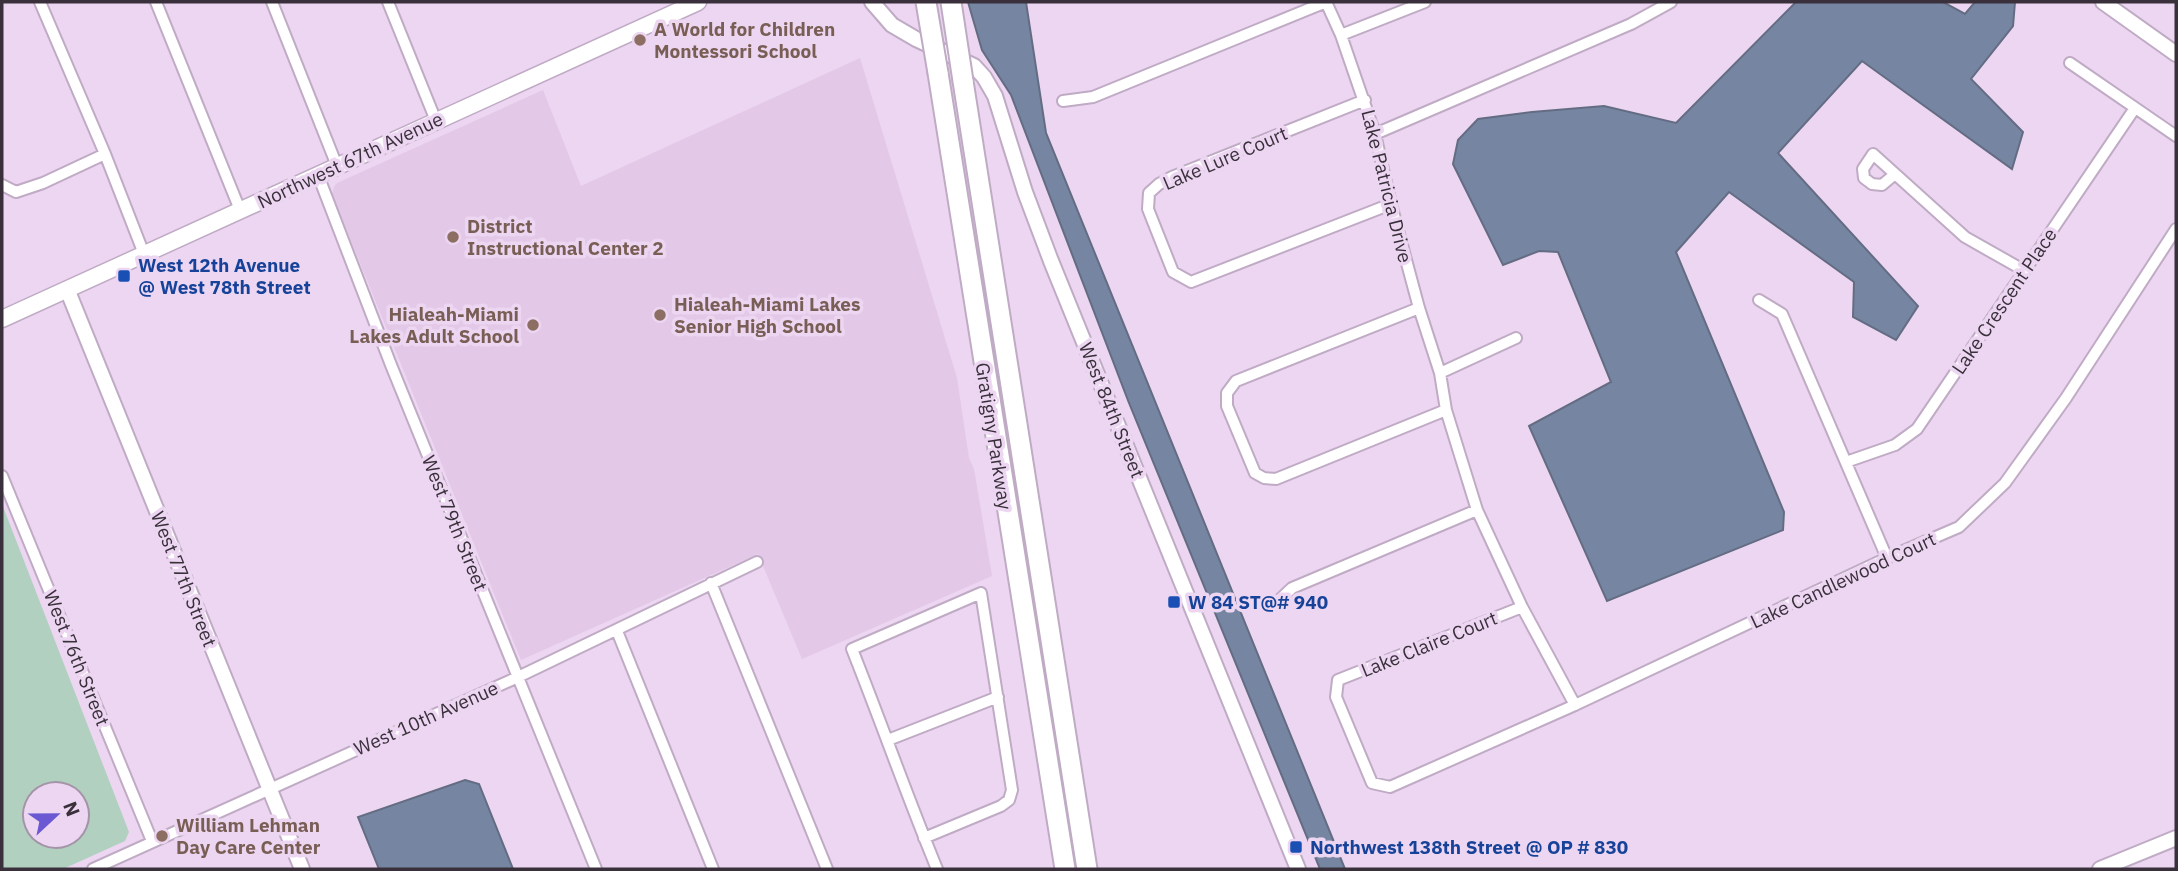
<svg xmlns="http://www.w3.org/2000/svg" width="2178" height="871" viewBox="0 0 2178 871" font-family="'IBM Plex Sans',sans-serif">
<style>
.built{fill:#e3c8e8}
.green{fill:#b2d0c0;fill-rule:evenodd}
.water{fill:#7686a2;stroke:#646c83;stroke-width:2}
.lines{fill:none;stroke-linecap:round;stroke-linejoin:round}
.minor-casing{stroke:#c0abc5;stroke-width:14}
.tertiary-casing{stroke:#c0abc5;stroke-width:18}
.secondary-casing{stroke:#c0abc5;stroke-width:19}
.motorway-casing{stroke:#c0abc5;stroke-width:23}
.minor{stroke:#fff;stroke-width:10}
.tertiary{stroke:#fff;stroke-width:14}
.secondary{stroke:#fff;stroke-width:16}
.motorway{stroke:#fff;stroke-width:19}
.motorway-bridge-casing{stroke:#c0abc5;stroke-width:23;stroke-linecap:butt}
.motorway-bridge{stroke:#fff;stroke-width:19}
.education-dot{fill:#8d6e63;stroke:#ecd6f1;stroke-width:2.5}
.transit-dot{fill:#1a4fb4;stroke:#ecd6f1;stroke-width:2.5}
.labels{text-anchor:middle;stroke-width:7;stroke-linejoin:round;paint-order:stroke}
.education-label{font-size:19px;font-weight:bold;fill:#785e54;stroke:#ecd6f1;text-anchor:start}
.street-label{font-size:19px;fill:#39303b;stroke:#ecd6f1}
.transit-label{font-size:19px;font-weight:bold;fill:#164399;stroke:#ecd6f1;text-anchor:start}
</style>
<rect width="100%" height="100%" fill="#ecd6f1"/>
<!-- built -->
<path class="built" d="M860,58L957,378L969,458L974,469L992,576L802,659L758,554L521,660L332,194L334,187L337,183L543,90L581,186Z"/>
<!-- green -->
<path class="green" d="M2,504L129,832L125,841L63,869H2ZM35,794H77V836H35Z"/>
<!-- water -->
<path class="water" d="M968,2H1026L1046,133L1345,869H1320L1129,403L1011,95L982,50Z
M1796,2H1943L1965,14L1975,2H2015L2013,26L1971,79L2023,132L2012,169L1862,61L1778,153L1918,306L1896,340L1853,317L1854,282L1729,192L1676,252L1784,512L1783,530L1607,601L1529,426L1611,382L1558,252L1539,251L1503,265L1453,164L1458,140L1478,119L1532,112L1604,106L1676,123Z
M465,780L479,784L513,869H379L358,817Z"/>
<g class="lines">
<!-- minor casing -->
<g class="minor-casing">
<path id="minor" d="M40,2L105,154L144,254
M156,2L240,210
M272,2L337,166
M388,2L436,121
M1341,35L1425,2
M2070,63L2176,136
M1365,100L1172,177L1159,184L1149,193L1148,209L1173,272L1191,282L1391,204
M1063,101L1093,97L1326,2L1341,35L1375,134L1391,204L1419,308L1440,373L1446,410L1477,510L1522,607L1575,705
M1375,134L1631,24L1671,2
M1895,174L1882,185L1872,184L1864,178L1863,169L1873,154L1965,237L2025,271
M318,175L391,365L596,869
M2,185L16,192L43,183L105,154
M1759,300L1782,314L1887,558
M1419,308L1236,381L1227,393V406L1255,473L1264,478L1276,479L1446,410
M1440,373L1516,338
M1846,462L1895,445L1917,429L2135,108
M2,476L152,841
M711,583L827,869
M1274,605L1292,588L1477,510
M1522,607L1338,680L1336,697L1372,783L1390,787L1575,705L1887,558L1959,527L2005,483L2066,398L2176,229
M617,631L713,869
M888,740L998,697
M924,838L1001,806L1009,800L1012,790L981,593L852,649C881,722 907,796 937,869
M93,869L518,677L757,562"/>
</g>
<!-- tertiary casing -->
<g class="tertiary-casing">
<path id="tertiary" d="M872,2L892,25L916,39L974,66L984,77L995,96L1025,192L1051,261L1298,869
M2103,2L2176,54
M67,289L302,869
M2100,869L2176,838"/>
</g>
<!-- secondary casing -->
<g class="secondary-casing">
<path id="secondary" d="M2,319L698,2"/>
</g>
<!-- motorway casing -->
<g class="motorway-casing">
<path id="motorway" d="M938,73L1065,869
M963,81L1087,869"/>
</g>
<!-- minor -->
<use href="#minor" class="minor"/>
<!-- tertiary -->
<use href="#tertiary" class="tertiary"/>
<!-- secondary -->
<use href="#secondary" class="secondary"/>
<!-- motorway -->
<use href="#motorway" class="motorway"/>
<!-- motorway-bridge casing -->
<g class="motorway-bridge-casing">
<path id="motorway-bridge" d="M926,2L938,73
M951,2L963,81"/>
</g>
<!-- motorway-bridge -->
<use href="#motorway-bridge" class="motorway-bridge"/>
</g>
<!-- markers -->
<g class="education-dot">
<circle cx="640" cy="40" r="7"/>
<circle cx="453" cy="237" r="7"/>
<circle cx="660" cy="315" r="7"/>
<circle cx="533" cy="325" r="7"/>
<circle cx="162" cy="836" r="7"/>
</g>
<g class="transit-dot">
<rect x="117" y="269" width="14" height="14" rx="3.5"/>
<rect x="1167" y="595" width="14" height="14" rx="3.5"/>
<rect x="1289" y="840" width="14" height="14" rx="3.5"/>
</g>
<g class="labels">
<!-- education labels -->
<g class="education-label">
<text x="654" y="36">A World for Children<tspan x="654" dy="22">Montessori School</tspan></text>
<text x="467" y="233">District<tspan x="467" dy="22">Instructional Center 2</tspan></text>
<text x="674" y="311">Hialeah-Miami Lakes<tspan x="674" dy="22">Senior High School</tspan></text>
<text x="519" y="321" text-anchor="end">Hialeah-Miami<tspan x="519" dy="22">Lakes Adult School</tspan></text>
<text x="176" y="832">William Lehman<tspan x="176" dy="22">Day Care Center</tspan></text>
</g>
<!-- street labels -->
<g class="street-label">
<text transform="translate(1225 158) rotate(-23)" y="7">Lake Lure Court</text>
<text transform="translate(350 160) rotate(-25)" y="7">Northwest 67th Avenue</text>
<text transform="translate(1387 186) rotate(76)" y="7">Lake Patricia Drive</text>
<text transform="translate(2004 301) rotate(-56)" y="7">Lake Crescent Place</text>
<text transform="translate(1112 410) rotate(68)" y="7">West 84th Street</text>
<text transform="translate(994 436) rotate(81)" y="7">Gratigny Parkway</text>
<text transform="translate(455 523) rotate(68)" y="7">West 79th Street</text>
<text transform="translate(184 579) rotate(68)" y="7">West 77th Street</text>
<text transform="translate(1843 580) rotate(-25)" y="7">Lake Candlewood Court</text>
<text transform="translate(1429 644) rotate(-22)" y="7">Lake Claire Court</text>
<text transform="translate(77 658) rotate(68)" y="7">West 76th Street</text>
<text transform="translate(426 718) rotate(-24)" y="7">West 10th Avenue</text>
</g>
<!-- transit labels -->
<g class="transit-label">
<text x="138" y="272">West 12th Avenue<tspan x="138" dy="22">@ West 78th Street</tspan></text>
<text x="1188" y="609">W 84 ST@# 940</text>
<text x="1310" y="854">Northwest 138th Street @ OP # 830</text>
</g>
</g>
<!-- border -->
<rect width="2178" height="871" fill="none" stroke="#39303b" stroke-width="7"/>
<!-- north arrow -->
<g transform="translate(56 815) rotate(68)"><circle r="33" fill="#ecd6f1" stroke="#a494a8" stroke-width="2"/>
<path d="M0-5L12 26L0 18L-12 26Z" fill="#6a59d2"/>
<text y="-10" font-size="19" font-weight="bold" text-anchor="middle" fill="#39303b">N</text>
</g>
</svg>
